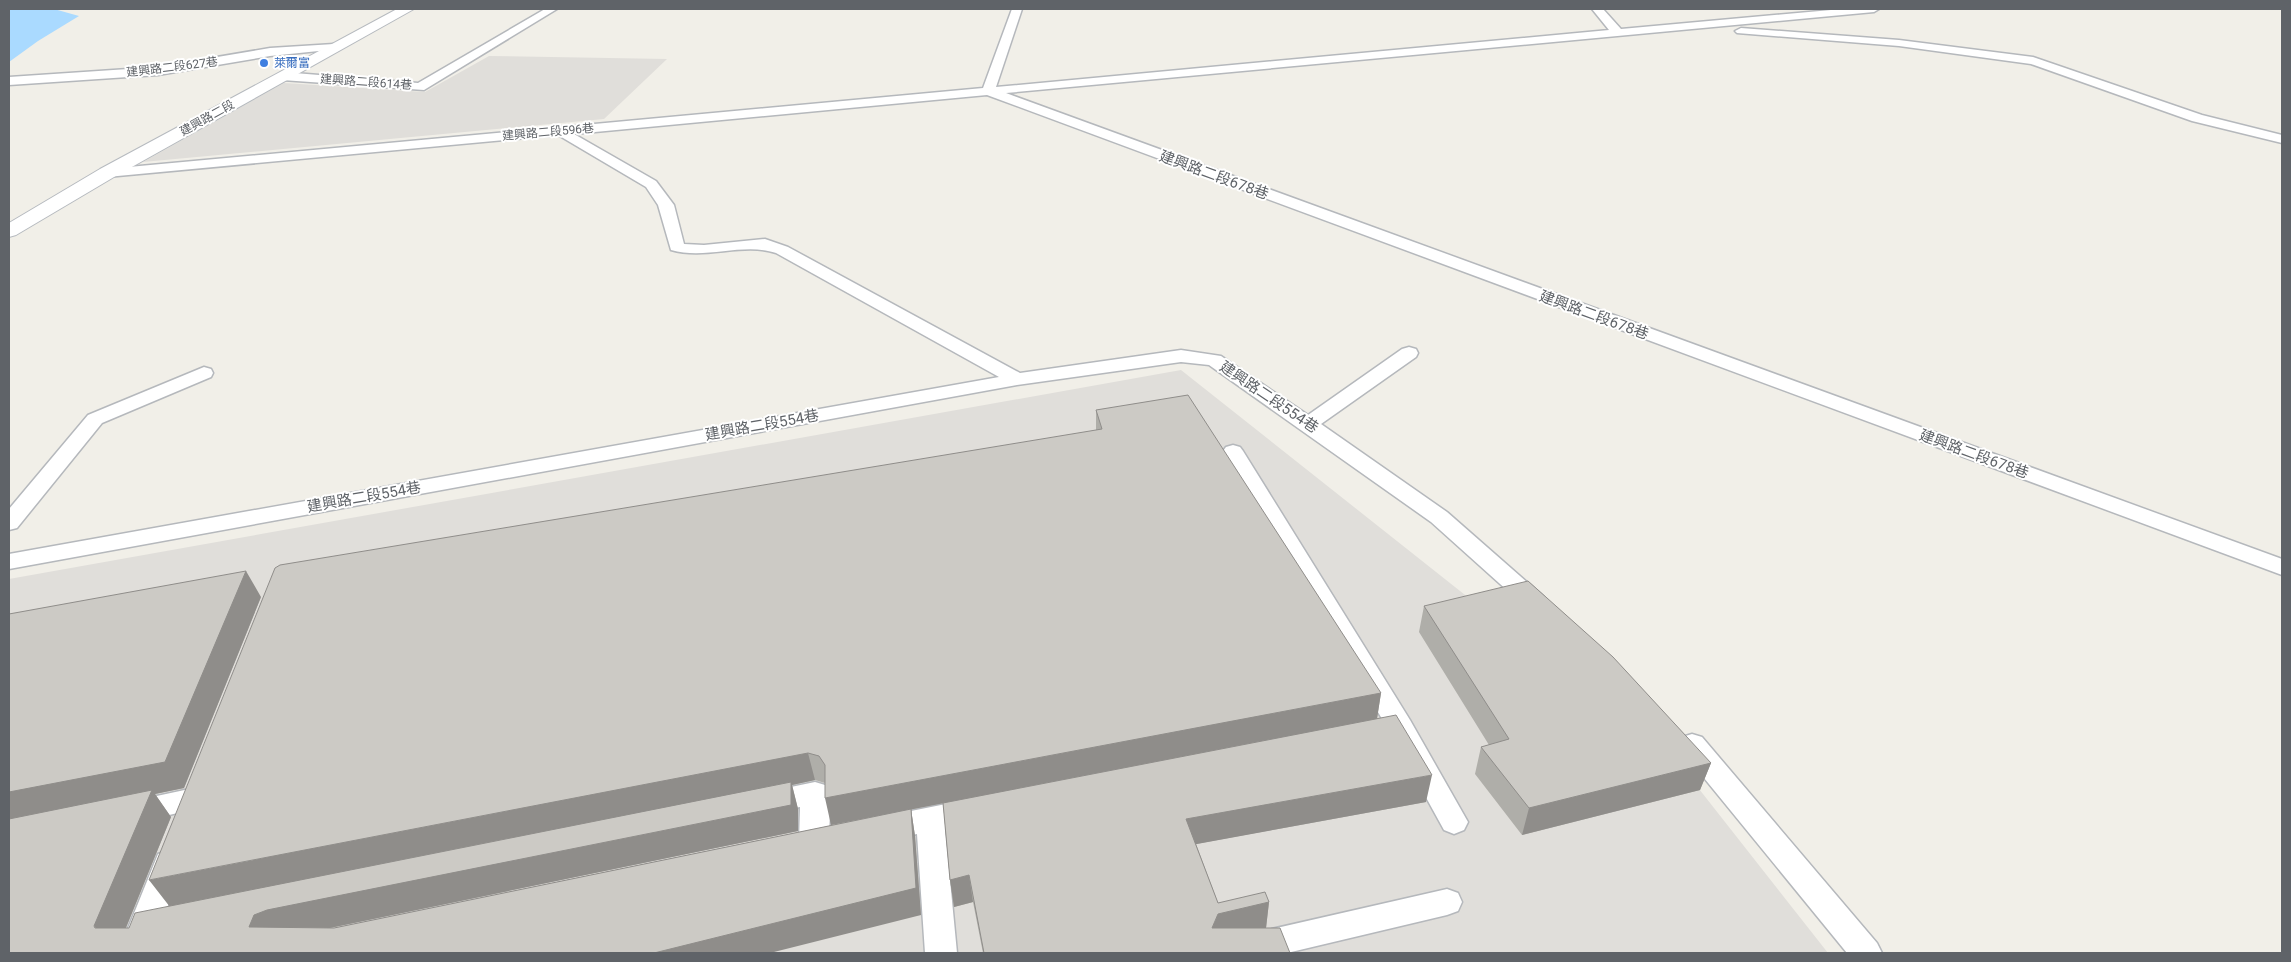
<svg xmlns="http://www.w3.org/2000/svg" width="2291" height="962" viewBox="0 0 2291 962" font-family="Roboto,'Noto Sans TC',sans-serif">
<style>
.industrial{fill:#e0deda}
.water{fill:#aadaff}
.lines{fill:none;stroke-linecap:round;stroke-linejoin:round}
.lane-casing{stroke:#b5b8bc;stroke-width:3}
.secondary-casing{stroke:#b6babf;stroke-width:2}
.lane{fill:#fff;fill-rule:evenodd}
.secondary{fill:#fff;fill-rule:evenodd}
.wall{fill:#afaea9}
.shaded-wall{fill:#8f8d8a}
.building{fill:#cccac5;stroke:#8f8d8a}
.shop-dot{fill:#3f7fe0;stroke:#fff;stroke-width:2}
.labels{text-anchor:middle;stroke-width:4;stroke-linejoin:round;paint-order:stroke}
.far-shop-label{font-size:12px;fill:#366cbe;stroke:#fff;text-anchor:start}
.far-street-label{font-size:12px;fill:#5f6368;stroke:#fff}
.street-label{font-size:15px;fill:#5f6368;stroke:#fff}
</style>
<rect width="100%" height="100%" fill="#f1efe8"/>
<!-- industrial -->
<path class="industrial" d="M489,56L667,59L604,119L143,162L284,83L425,92Z
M1181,370L1681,766L1828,953H9V579Z"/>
<!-- water -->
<path class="water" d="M9,9H54L79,16L38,41L9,62Z"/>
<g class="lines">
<!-- lane casing -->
<g class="lane-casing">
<path id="lane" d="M545,9H557L424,90L282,80L276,76L282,72L418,83Z
M1012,9H1022L996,87L1609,30L1592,9H1603L1621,29L1842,9H1879L1874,12L1006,93L2282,559V575L987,95L574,134L656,181L674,205L684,244L704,245L765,239L788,247L1020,373L1181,350L1221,356L1308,415L1402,349L1409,347L1416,349L1418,353L1416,357L1321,424L1447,512L1544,597L1548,603L1544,609L1536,611L1528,609L1431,522L1209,365L1181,362L1017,385L9,569V554L999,377L776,253C743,242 706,260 671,250L658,205L646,187L558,135L107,177L100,173L107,169L983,88Z
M1741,28L1899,40L2033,57L2202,115L2282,135V143L2192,121L2031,64L1899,46L1737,33L1735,31Z
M334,44L340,47L338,49L270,56L158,75L9,85V77L158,67L270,48Z
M204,367L211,369L213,373L211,377L102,423L17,528L9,530V509L88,415Z
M1233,445L1240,447L1243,451L1410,720L1468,822L1464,830L1454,834L1444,830L1391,734L1223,451L1226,447Z
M1692,734L1702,737L1877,943L1882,953H1847L1682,751L1678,744L1682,737Z
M815,782L825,785C832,799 831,837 824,851L814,854L804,851L799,842L800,807L767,813L757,810L753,802L757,794Z
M194,788L204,791L208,799L204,807L134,823L124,819L120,811L124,803Z
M971,799L981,803L985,811L981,819L945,828L957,953H925L917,834L886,840L876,836L872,828L876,820L886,816Z
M169,850L180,854L184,863L150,953H118L158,854Z
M1447,889L1458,893L1462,902L1458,911L1447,915L1287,953H1212L1217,943L1228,939Z"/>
</g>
<!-- secondary casing -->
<g class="secondary-casing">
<path id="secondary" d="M397,9H414L114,177L16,235L9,237V223L100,169Z"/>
</g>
<!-- lane -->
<use href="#lane" class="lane"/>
<!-- secondary -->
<use href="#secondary" class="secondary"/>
</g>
<!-- wall -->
<path class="wall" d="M1096,410L1381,693L1377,718L1426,802L1196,844L1218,903L1269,902L1266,928L1290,953H983L973,902L954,907L950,880L943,803L831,825L825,783L815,780L792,785L798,809V831L330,928H334L911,809L915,836L921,915L9,953L261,597L184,788L155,794L171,817L126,928H129L170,906L1096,430Z
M1424,606L1711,763L1700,790L1522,835L1475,774L1481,747L1489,745L1419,632Z"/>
<!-- shaded-wall -->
<path class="shaded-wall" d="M246,571L261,597L184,788L155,794L171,817L116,952L117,953L9,824V792Z
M1381,693L1377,719L831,825L825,798Z
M808,753L815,780L792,785L798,809V831L286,937L170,907L149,880Z
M1711,763L1700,790L1522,835L1529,808Z
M1432,775L1426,802L1186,846V819Z
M911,809L915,836L921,915L770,953H654Z
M969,875L973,902L954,907L950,880Z
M1269,902L1266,928H1212L1218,914Z"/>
<!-- building -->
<path class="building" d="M1188,395L1381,693L825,798V765L819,756L808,753L149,880L275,568L280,565L1102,429L1096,410Z
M246,571L165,762L9,792V614Z
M1528,581L1613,657L1711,763L1529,808L1481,747L1509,739L1424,606Z
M1396,715L1432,775L1186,819L1218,903L1265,892L1269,902L1218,914L1212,928H1280L1290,953H984L969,875L950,880L943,803Z
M791,782V805L267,910L254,915L249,927L334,928L911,809L916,888L654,953H9V819L152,790L94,926L95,928H129L135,913Z"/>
<!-- markers -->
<circle class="shop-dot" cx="264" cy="63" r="5"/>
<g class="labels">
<!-- far-shop labels -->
<g class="far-shop-label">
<text x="274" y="67">萊爾富</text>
</g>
<!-- far-street labels -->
<g class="far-street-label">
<text transform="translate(172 67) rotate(-7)" y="4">建興路二段627巷</text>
<text transform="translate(366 82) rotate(4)" y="4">建興路二段614巷</text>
<text transform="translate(207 118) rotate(-29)" y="4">建興路二段</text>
<text transform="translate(548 132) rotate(-5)" y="4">建興路二段596巷</text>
</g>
<!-- street labels -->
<g class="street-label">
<text transform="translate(1214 175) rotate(20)" y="5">建興路二段678巷</text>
<text transform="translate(1594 315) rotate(20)" y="5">建興路二段678巷</text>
<text transform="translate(1269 397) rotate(34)" y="5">建興路二段554巷</text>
<text transform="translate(762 425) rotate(-10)" y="5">建興路二段554巷</text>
<text transform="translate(1974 454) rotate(20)" y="5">建興路二段678巷</text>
<text transform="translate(364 497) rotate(-10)" y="5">建興路二段554巷</text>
</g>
</g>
<!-- border -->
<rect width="2291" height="962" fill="none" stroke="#5f6368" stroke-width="20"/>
</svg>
